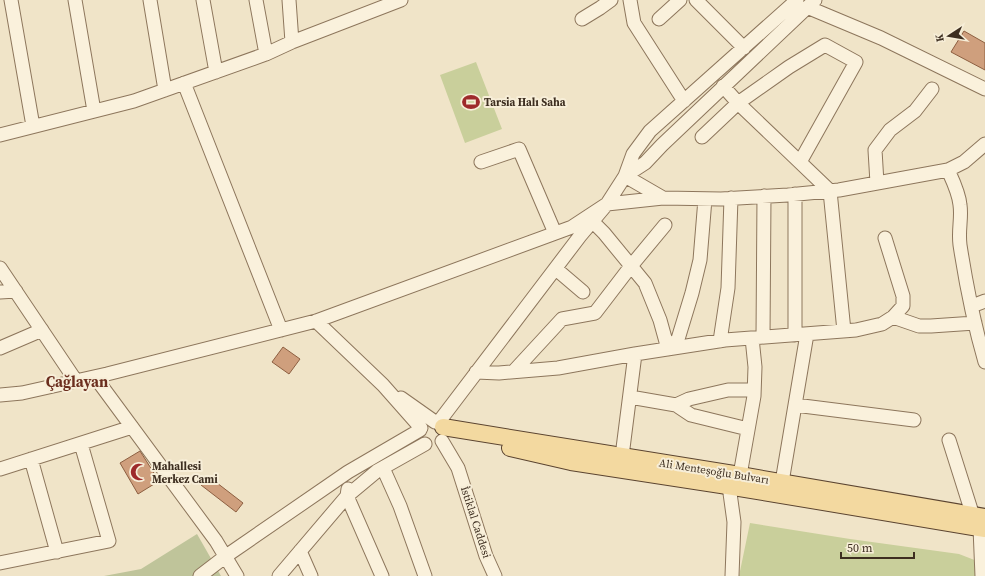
<svg xmlns="http://www.w3.org/2000/svg" width="985" height="576" viewBox="0 0 985 576" font-family="'Source Serif 4',serif">
<style>
.green{fill:#c9cf9b}
.cemetery{fill:#bfc49a}
.building{fill:#cf9f7d;stroke:#8d5f41}
.lines{fill:none;stroke-linecap:round;stroke-linejoin:round}
.minor-casing{stroke:#8d765c;stroke-width:15}
.major-casing{stroke:#5b4430;stroke-width:18}
.minor{stroke:#faf1dc;stroke-width:13}
.major{stroke:#f3d9a0;stroke-width:16}
.labels{text-anchor:middle;stroke-width:4;stroke-linejoin:round;paint-order:stroke}
.poi-label{font-size:11px;font-weight:bold;fill:#3d2e20;stroke:#f7eed8;text-anchor:start}
.street-label{font-size:11px;fill:#3d2e20;stroke:#f7eed8}
.district-label{font-size:15px;font-weight:bold;fill:#6b2e1e;stroke:#f7eed8}
</style>
<rect width="100%" height="100%" fill="#f0e4c8"/>
<!-- green -->
<path class="green" d="M476,62L502,129L465,143L440,75Z
M750,523L850,539L959,554L977,561L975,576H739Z"/>
<!-- cemetery -->
<path class="cemetery" d="M197,534L221,576H104L141,569Z"/>
<!-- building -->
<path class="building" d="M964,31L985,43V70L951,52Z
M283,347L300,359L289,374L272,362Z
M140,451L159,481L138,494L120,463Z
M208,476L243,503L236,512L201,485Z"/>
<g class="lines">
<!-- minor casing -->
<g class="minor-casing">
<path id="minor" d="M11,0L33,126
M75,0L94,111
M150,0L165,90
M203,0L216,72
M256,0L266,54
M289,0L292,42
M630,0L634,23L684,101
M696,0L744,48
M807,7L881,38L985,89
M582,19L600,8L611,0
M659,19L680,0
M184,83L281,330
M723,86L738,103L830,191L844,331
M0,135L134,101L266,54L292,42L401,0
M702,137L738,103L789,67L825,45L856,62L800,162
M481,162L519,149L555,233
M948,170C953,181 959,193 960,205C962,218 958,230 960,245C966,284 974,324 985,362
M877,183L875,150L890,130L915,111L932,89
M663,198L625,176L633,154L650,131L797,0
M592,221L604,233L645,283L660,320L668,349L678,339L692,293L700,260L705,199
M0,268L76,381
M556,269L583,292
M0,292L16,291
M972,306L985,301
M893,317L919,326H931L975,323
M316,321L383,385L421,428
M795,335V194
M763,337L764,196
M720,341L728,288L731,198
M0,348L42,330
M514,371L562,319L595,313L631,266L665,225
M476,372L499,373L558,368L635,354L725,340L856,330L882,324L893,317L903,306V296L885,238
M95,377L216,541L237,576
M0,395L22,393L107,374L316,321L572,227L607,204L625,176L645,163L662,145L815,0
M630,397L676,405L691,415L748,429
M401,398L435,422
M676,405L689,399L728,390H754
M795,405L914,420
M438,423L580,236L607,204L663,198L721,199L788,195L839,190L948,170L964,162L985,144
M949,440L973,516
M442,441L458,468L486,556L495,576
M622,456L635,354
M31,459L57,552
M383,468L400,506L425,576
M0,469L132,427
M782,482L807,334
M348,489L347,496L382,576
M980,528L982,576
M300,551L311,576
M0,563L109,541L81,444
M200,576L226,556L348,472L420,430
M279,576L347,496L377,471L425,444
M732,576L734,522L729,486L740,475L754,396L755,367L752,338"/>
</g>
<!-- major casing -->
<g class="major-casing">
<path id="major" d="M443,427L740,475L985,517
M510,448L571,462L721,485L985,529"/>
</g>
<!-- minor -->
<use href="#minor" class="minor"/>
<!-- major -->
<use href="#major" class="major"/>
</g>
<!-- icons -->
<defs>
<g id="stadium-bare" transform="scale(1.38)"><path d="M0-5a6.5 5 0 1 0 0 10a6.5 5 0 1 0 0-10ZM-3.5-1.8h7v3.6h-7Z" fill="#9e2a2b" stroke="#f7eed8" stroke-width="2.5" paint-order="stroke"/></g>
<g id="mosque-bare" transform="scale(1.38)"><path d="M3.5-4.9A6 6 0 1 0 3.5 4.9A5 5 0 1 1 3.5-4.9Z" fill="#9e2a2b" stroke="#f7eed8" stroke-width="2.5" paint-order="stroke"/></g>
</defs>
<g fill-rule="evenodd">
<use href="#stadium-bare" x="471" y="102"/>
<use href="#mosque-bare" x="139" y="472"/>
</g>
<g class="labels">
<!-- poi labels -->
<g class="poi-label">
<text x="484" y="106">Tarsia Halı Saha</text>
<text x="152" y="470">Mahallesi<tspan x="152" dy="13">Merkez Cami</tspan></text>
</g>
<!-- street labels -->
<g class="street-label">
<text transform="translate(714 471) rotate(9)" y="4">Ali Menteşoğlu Bulvarı</text>
<text transform="translate(476 522) rotate(72)" y="4">İstiklal Caddesi</text>
</g>
<!-- district labels -->
<g class="district-label">
<text x="77" y="387">Çağlayan</text>
</g>
</g>
<!-- north arrow -->
<g transform="translate(949 36) rotate(258)" stroke="#f7eed8" stroke-width="3" paint-order="stroke">
<path d="M0-3L7 15L0 10L-7 15Z" fill="#3d2e20"/>
<text y="-6" font-size="11" font-weight="bold" text-anchor="middle" fill="#3d2e20">K</text>
</g>
<!-- scale -->
<path d="M841 552v6h73v-6" fill="none" stroke="#3d2e20" stroke-width="2"/>
<text x="847" y="552" font-size="12" fill="#3d2e20" stroke="#f7eed8" stroke-width="3" paint-order="stroke">50 m</text>
</svg>
